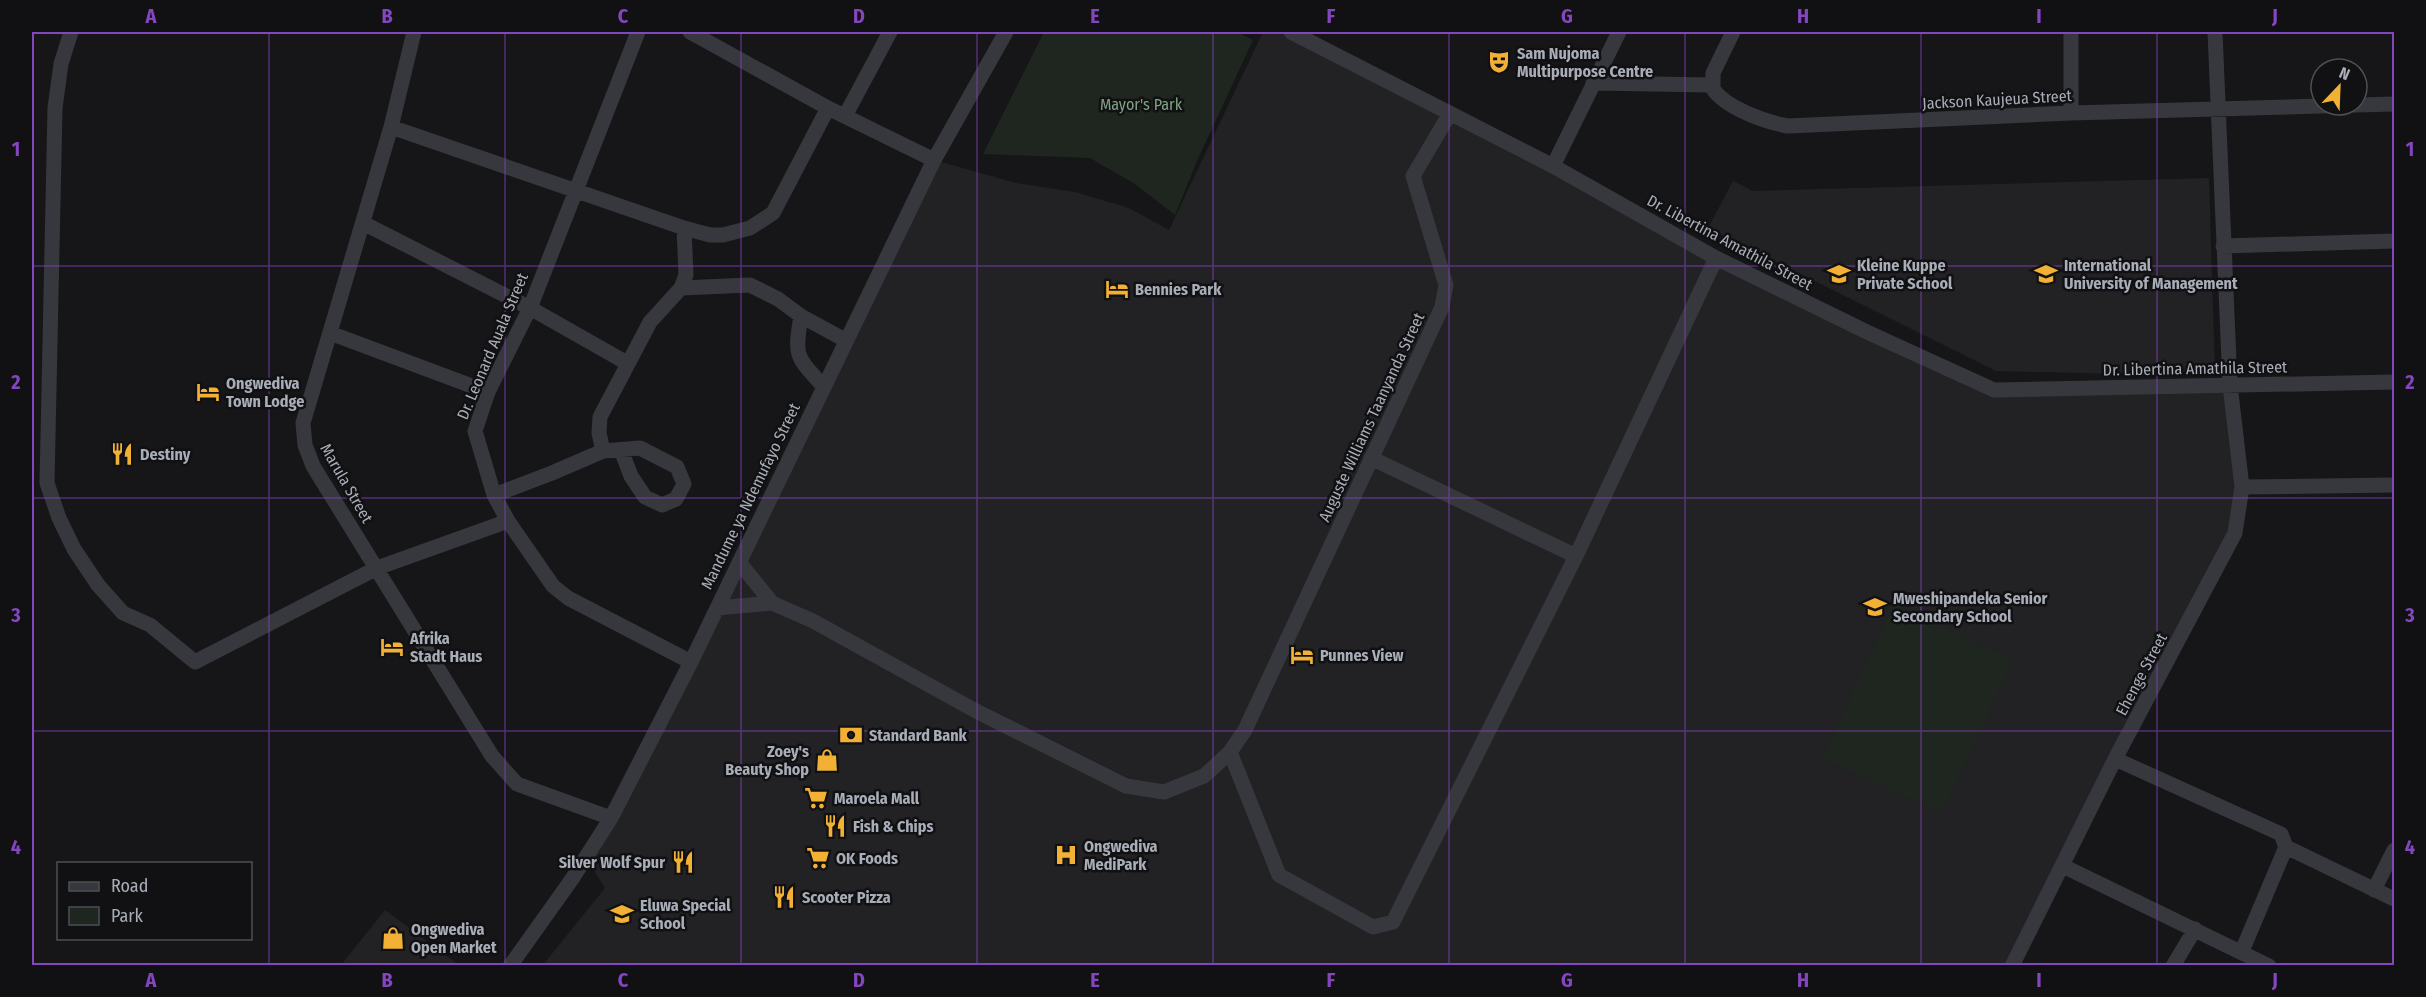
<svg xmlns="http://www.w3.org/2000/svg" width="2426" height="997" viewBox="0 0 2426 997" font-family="'Fira Sans Condensed',sans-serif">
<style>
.built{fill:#222225}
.green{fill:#1e261f}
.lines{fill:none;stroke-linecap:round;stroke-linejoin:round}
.minor{stroke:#37383d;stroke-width:15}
.grid{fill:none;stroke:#8446be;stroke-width:1.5;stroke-opacity:0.55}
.labels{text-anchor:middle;stroke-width:5;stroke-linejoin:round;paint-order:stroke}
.poi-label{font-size:16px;font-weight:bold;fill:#a8adb8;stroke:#111113;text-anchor:start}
.street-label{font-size:16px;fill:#a8adb8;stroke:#111113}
.park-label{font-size:16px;fill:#7fa381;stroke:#111113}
.neatline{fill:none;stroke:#8446be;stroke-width:2}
.grid-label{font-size:20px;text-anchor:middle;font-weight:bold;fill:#8446be}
</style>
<rect width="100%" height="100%" fill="#161618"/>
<!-- built -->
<path class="built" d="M1263,32H1291L1716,258L1994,389L2230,385L2242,487L2235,533L2012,965L542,966L605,888L586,858L934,160L1016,183L1075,192L1129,208L1169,230Z
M2209,178L2215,373L2120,374L1996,371L1708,228L1733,181L1753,191Z
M385,910L459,965H341Z"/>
<!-- green -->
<path class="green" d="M1044,32H1237L1253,40L1197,161L1175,215L1135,184L1090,158L983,154Z
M1894,604L2013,660L1942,813L1822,758Z"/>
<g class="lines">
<!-- minor -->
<path class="minor" d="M71,32L61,64L55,108L47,483L59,518L74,549L98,585L123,613L150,625L195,662L377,568L508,521
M414,32L391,127L303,423L305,445L313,466L492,756L517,784L611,818
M638,32L530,308L488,392L475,431L494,495L508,521L553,586L568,598L691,662
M690,32L828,108L934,160
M1291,32L1553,166L1716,258L1867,332L1994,390L2394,382
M1733,32L1713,73V89C1726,108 1765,122 1788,126L2071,113L2356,105
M2071,32V113
M1593,83L1712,85
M2357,105L2394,104
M845,116L890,32
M391,127L684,228L710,235H723L750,228L773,213L828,108
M1553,166L1619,32
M363,223L530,308L627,363
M2223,246L2394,241
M681,288L750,285L778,299L801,316L845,340
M801,316C794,357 796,356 823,386
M330,333L488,392
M603,451L599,433L600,417L650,322L681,288L686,275L684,228
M1371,458L1576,556
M2242,487L2394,485
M494,495L552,473L603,451L640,448L677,467L684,484L676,499L662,505L645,497L631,476L621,450
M739,562L772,603L813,621L976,711L1126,786L1164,792L1204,776L1230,752L1245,730L1442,307L1446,285L1413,176L1449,115
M717,608L772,603
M1230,752L1279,875L1373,927L1393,922L1576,556L1716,258
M2115,759L2281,834L2286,847L2394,899
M2063,866L2269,966
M2374,890L2394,850
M2242,951L2286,847
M510,966L572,879L611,818L691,662L934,160L1006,32
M2012,966L2115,759L2235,533L2242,487L2230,385L2215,32
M2173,966L2195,929"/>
</g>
<!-- grid -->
<path class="grid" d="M269,32V966M505,32V966M741,32V966M977,32V966M1213,32V966M1449,32V966M1685,32V966M1921,32V966M2157,32V966M32,266H2394M32,498H2394M32,731H2394"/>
<!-- icons -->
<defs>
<g id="theatre-bare" transform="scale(1.8)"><path d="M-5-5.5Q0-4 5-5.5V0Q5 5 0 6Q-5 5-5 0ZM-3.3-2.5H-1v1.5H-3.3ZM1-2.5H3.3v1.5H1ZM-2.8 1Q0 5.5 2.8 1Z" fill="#f2b134" stroke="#111113" stroke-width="2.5" paint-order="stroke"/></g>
<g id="school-bare" transform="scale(1.8)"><path d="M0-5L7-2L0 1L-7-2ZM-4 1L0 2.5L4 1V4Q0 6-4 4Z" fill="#f2b134" stroke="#111113" stroke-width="2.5" paint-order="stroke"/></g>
<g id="university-bare" transform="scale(1.8)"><path d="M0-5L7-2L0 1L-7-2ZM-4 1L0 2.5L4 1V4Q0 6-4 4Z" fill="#f2b134" stroke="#111113" stroke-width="2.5" paint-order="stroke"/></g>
<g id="hotel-bare" transform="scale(1.8)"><path d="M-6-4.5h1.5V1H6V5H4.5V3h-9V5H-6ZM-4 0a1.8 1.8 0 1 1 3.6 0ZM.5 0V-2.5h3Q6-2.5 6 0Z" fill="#f2b134" stroke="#111113" stroke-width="2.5" paint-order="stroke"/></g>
<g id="restaurant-bare" transform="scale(1.8)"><path d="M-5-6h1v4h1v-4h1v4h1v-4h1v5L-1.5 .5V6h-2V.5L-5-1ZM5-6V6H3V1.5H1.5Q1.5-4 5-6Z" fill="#f2b134" stroke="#111113" stroke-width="2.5" paint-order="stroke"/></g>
<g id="bank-bare" transform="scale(1.8)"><path d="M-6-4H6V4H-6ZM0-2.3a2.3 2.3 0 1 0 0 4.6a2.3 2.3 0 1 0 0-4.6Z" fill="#f2b134" stroke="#111113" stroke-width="2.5" paint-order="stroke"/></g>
<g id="shop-bare" transform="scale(1.8)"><path d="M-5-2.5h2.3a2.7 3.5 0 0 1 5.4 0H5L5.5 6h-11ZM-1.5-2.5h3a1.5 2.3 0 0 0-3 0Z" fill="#f2b134" stroke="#111113" stroke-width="2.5" paint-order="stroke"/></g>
<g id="supermarket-bare" transform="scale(1.8)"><path d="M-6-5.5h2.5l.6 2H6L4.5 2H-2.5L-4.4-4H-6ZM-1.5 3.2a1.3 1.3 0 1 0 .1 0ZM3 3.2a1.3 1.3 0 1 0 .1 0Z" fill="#f2b134" stroke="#111113" stroke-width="2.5" paint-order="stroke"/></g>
<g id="hospital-bare" transform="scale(1.8)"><path d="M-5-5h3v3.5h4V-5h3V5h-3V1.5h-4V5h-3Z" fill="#f2b134" stroke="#111113" stroke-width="2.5" paint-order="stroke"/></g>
</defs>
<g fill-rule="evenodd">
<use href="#theatre-bare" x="1499" y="62"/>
<use href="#school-bare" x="1839" y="274"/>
<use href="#university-bare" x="2046" y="274"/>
<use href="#hotel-bare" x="1117" y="289"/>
<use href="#hotel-bare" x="208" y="392"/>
<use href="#restaurant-bare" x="122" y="454"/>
<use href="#school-bare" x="1875" y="607"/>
<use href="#hotel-bare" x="392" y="647"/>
<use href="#hotel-bare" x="1302" y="655"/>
<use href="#bank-bare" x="851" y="735"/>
<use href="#shop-bare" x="827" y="760"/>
<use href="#supermarket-bare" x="816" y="798"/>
<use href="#restaurant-bare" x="835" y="826"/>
<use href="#hospital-bare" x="1066" y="855"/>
<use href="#supermarket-bare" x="818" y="858"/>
<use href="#restaurant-bare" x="683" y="862"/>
<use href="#restaurant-bare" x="784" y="897"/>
<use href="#school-bare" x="622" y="914"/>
<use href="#shop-bare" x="393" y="938"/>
</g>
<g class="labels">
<!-- poi labels -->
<g class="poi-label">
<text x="1517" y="59">Sam Nujoma<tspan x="1517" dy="18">Multipurpose Centre</tspan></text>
<text x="1857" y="271">Kleine Kuppe<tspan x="1857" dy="18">Private School</tspan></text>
<text x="2064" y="271">International<tspan x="2064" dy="18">University of Management</tspan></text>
<text x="1135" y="295">Bennies Park</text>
<text x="226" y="389">Ongwediva<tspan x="226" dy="18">Town Lodge</tspan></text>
<text x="140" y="460">Destiny</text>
<text x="1893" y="604">Mweshipandeka Senior<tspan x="1893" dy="18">Secondary School</tspan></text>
<text x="410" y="644">Afrika<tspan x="410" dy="18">Stadt Haus</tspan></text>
<text x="1320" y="661">Punnes View</text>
<text x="869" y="741">Standard Bank</text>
<text x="809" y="757" text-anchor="end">Zoey's<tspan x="809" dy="18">Beauty Shop</tspan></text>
<text x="834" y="804">Maroela Mall</text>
<text x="853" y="832">Fish &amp; Chips</text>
<text x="1084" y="852">Ongwediva<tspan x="1084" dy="18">MediPark</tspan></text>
<text x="836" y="864">OK Foods</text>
<text x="665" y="868" text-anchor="end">Silver Wolf Spur</text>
<text x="802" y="903">Scooter Pizza</text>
<text x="640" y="911">Eluwa Special<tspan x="640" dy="18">School</tspan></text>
<text x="411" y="935">Ongwediva<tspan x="411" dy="18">Open Market</tspan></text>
</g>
<!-- street labels -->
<g class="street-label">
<text transform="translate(1997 99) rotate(-3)" y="6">Jackson Kaujeua Street</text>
<text transform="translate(1730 242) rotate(28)" y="6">Dr. Libertina Amathila Street</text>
<text transform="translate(492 346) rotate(-67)" y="6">Dr. Leonard Auala Street</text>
<text transform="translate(2195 368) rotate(-1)" y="6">Dr. Libertina Amathila Street</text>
<text transform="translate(1371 417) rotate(-65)" y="6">Auguste Williams Taanyanda Street</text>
<text transform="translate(347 483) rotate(60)" y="6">Marula Street</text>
<text transform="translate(750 496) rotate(-64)" y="6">Mandume ya Ndemufayo Street</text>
<text transform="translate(2141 674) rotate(-62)" y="6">Ehenge Street</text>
</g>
<!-- park labels -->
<g class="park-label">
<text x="1141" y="110">Mayor's Park</text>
</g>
</g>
<!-- border -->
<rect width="2426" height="997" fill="none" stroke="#111113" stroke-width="66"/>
<!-- legend -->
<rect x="57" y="862" width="195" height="78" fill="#111113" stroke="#4d4f55" stroke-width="1.5"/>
<rect x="69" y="882" width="30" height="9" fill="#37383d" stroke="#4d4f55" stroke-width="1.5"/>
<text x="111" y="892" font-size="18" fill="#a8adb8">Road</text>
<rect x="69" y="907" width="30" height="18" fill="#1e261f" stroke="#4d4f55" stroke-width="1.5"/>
<text x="111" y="922" font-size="18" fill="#a8adb8">Park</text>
<!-- north arrow -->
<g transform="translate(2339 87) rotate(23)"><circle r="28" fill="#111113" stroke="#4d4f55" stroke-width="1.5"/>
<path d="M0-4.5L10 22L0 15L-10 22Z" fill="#f2b134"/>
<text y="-9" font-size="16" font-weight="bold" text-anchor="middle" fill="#a8adb8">N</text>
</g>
<rect x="33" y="33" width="2360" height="931" class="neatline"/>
<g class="grid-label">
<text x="151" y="23">A</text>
<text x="387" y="23">B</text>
<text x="623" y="23">C</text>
<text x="859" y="23">D</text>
<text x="1095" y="23">E</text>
<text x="1331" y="23">F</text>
<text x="1567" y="23">G</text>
<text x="1803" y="23">H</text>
<text x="2039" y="23">I</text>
<text x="2275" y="23">J</text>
<text x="16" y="156">1</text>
<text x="2410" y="156">1</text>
<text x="16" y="389">2</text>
<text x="2410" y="389">2</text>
<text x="16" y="622">3</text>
<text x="2410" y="622">3</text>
<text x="16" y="854">4</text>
<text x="2410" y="854">4</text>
<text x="151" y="987">A</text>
<text x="387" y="987">B</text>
<text x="623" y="987">C</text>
<text x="859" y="987">D</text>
<text x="1095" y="987">E</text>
<text x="1331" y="987">F</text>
<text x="1567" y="987">G</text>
<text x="1803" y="987">H</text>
<text x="2039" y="987">I</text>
<text x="2275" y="987">J</text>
</g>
</svg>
